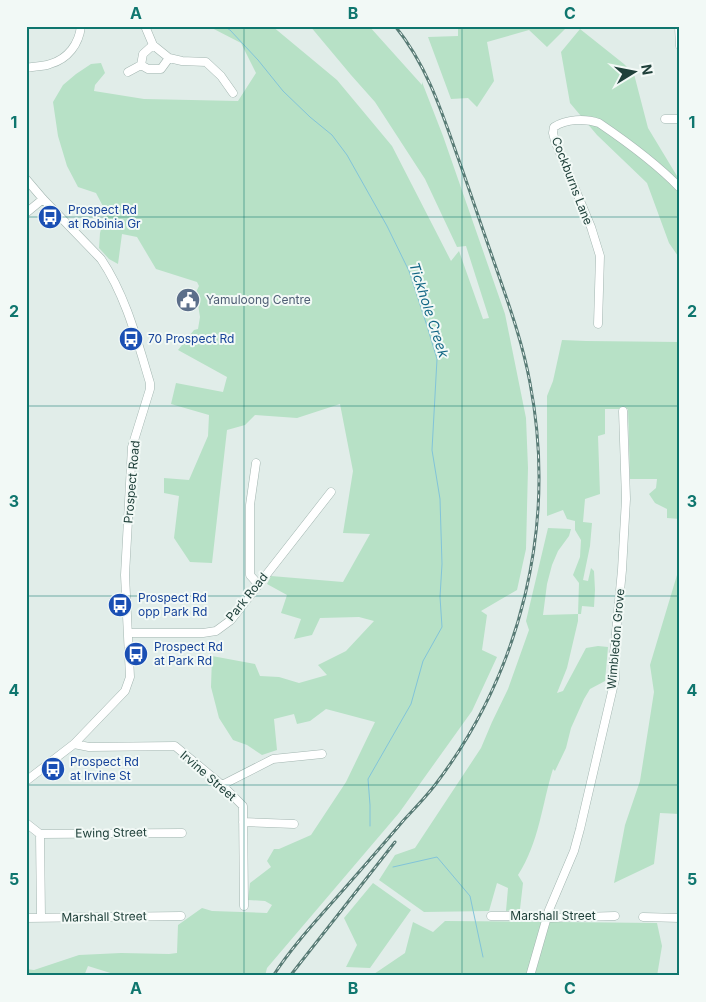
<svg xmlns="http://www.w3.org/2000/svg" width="706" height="1002" viewBox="0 0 706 1002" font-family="Inter,sans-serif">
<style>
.green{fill:#b7e1c6}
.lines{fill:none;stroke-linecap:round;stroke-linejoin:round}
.stream{stroke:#82c4d9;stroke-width:1}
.minor-casing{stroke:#a3b6b1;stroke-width:9}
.minor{stroke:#fff;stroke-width:8}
.rail-casing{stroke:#597c76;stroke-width:3}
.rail{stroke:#f2f9f6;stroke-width:1;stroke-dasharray:4;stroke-linecap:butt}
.grid{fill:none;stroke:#0f766e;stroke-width:1;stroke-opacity:0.55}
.labels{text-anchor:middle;stroke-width:4;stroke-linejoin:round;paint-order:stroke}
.street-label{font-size:12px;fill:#1f403a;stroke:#f2f9f6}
.transit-label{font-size:12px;fill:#164399;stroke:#f2f9f6;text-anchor:start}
.service-label{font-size:12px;fill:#4e5e75;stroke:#f2f9f6;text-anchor:start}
.water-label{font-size:14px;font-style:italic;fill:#116684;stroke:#f2f9f6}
.neatline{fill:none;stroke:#0f766e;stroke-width:2}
.grid-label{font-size:16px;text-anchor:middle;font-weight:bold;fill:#0f766e}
</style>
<rect width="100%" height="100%" fill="#e1ede9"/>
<!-- green -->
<path class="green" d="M208,26H272L337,80L392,146L451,261L459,251L483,319L489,318L466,246L457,247L425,179L375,102L351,75L310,26H369L422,85V82L443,136L505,314L526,418L528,468L526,549L517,590L481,611L487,615L482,650L497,657L472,711L399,813L267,968L265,976H120L88,966L84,976H26V969L34,970L79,955L121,953L169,954L177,953L178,925L202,908L212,911L267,913L272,905L265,901L248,900L250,883L271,867L267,861L274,849H279L311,835L346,782L375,722L326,709L310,721L297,724L294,714L274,719L277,750L262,755L247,745L233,740L219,718L211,687L212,656L255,664L260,676L279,677L299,683L327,675L318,665L346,651L374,621L359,617L320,618L312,635L294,639L301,619L281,613L287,595L267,584L271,576L343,582L370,534L343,533L353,471L340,404L297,418L255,415L245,425L227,430L212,563L190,562L174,538L179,496L164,493V478L189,480L208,436L209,415L171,404L176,383L223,392L227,377L178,350L194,330L198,329L200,317L196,292L199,286L197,282L156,269L137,237L122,234L118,264L109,259L99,248L100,233L106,212L96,193L78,187L67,166L58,136L53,102L63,85L76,74L91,64L101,63L105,73L95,85L94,91L144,99L238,101L256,73L241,43Z
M458,26H567V27L547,47L529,30L487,42L494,81L477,107L468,98L451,99L428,37L458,36Z
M580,29L624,64L634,74L648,128L680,181V259L669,243L647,183L597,135L570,103L561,52Z
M562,340L586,341L680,342V519L667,518V509L655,503L649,494L656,488L657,479H630L628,409H605V434L598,436L600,494L585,499L583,522L592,523L590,546L583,580L588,581L591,568L594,571L595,590L594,607L582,606L581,614H578V621L567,668L557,693L563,691L586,648L598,646L608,647L605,681L590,689L584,699L571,728L566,748L555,771L553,769C542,804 539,843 518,875L523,883L520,909L506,911L508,888L497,883L489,911L424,912L379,880L395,855L415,848L481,748L492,722L508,689L529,630L526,621L548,528L571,529L569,536L558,551L552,565L547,584L543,615L578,614L579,583L573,575L580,557L581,540L575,530V521L567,519L563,510L547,516V396L553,381Z
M680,565V814L660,813L654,864L614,883L625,825L640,781L654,692L650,665Z
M373,883L411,910L370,968L346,967L357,945L344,918Z
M445,921L657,923L662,946L657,976H371L405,953L413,922L433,932Z"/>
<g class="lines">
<!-- stream -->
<path class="stream" d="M223,26L230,30L258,60L283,91L310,117L332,135L347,155L387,226L409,271L427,326L437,359L432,450L440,499L442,564L440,597L442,627L423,661L411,704L368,779L370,805V826
M393,867L437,857L470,896L483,957"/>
<!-- minor casing -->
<g class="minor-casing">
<path id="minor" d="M145,26L153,45L169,58L182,61L206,62L221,76L233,93
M679,26L680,46
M153,45L143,54L141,65L148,69H161L169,58
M26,68C34,66 42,67 50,64C68,59 79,44 81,26
M128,72L141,65
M665,119H680
M26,179L43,199L101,259C126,296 137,340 150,383V389L132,447L125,575L130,677L125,691L74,744L26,781
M26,213L43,199
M598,324L600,256L591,227L555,141L553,133L554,127C566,119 585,118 599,123C627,142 656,163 680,188
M256,463L250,505V575L258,584
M128,633H203L216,631L231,620L331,492
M74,744L89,747L175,746L222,785L243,806L244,906
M222,785L273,759L322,754
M243,822L294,824
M26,823L40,834
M40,834L182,833
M40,834L41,918
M491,916H532L547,918L615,916
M643,917L680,918
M26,918L181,916
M530,976L549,910L574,851L580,829L615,679L614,654L622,570L626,499L623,411"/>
</g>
<!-- minor -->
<use href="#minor" class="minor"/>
<!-- rail casing -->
<g class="rail-casing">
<path id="rail" d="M273,976C292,947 314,923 337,897C359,872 381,847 403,821C414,809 425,798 435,785C522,671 557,524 530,383C522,339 506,297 492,256C480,222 469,188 457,155C441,109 426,64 395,26
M290,976L395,842"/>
</g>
<!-- rail -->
<use href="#rail" class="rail"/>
</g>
<!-- grid -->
<path class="grid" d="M244,26V976M462,26V976M26,217H680M26,406H680M26,596H680M26,785H680"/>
<!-- icons -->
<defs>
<g id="bus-disc" transform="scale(1.25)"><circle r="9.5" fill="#1a4fb4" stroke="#f2f9f6"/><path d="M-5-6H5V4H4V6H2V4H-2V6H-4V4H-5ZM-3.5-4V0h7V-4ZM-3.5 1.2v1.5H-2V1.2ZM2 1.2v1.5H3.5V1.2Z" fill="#fff"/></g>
<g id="civic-disc" transform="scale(1.25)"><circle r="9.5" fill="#5c6f8a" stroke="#f2f9f6"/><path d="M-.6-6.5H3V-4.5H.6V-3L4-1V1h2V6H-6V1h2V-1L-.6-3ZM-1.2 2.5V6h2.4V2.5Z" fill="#fff"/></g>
</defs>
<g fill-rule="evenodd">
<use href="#bus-disc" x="50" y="217"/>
<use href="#civic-disc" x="188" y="300"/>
<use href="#bus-disc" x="131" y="339"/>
<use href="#bus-disc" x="120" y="605"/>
<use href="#bus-disc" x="136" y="654"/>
<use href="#bus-disc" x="53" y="769"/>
</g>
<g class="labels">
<!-- street labels -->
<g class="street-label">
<text transform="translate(572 181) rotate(69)" y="4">Cockburns Lane</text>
<text transform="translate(132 482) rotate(-85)" y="4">Prospect Road</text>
<text transform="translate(247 597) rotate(-51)" y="4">Park Road</text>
<text transform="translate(616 639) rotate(-85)" y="4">Wimbledon Grove</text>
<text transform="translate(208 776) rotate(41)" y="4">Irvine Street</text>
<text transform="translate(111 833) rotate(-1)" y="4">Ewing Street</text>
<text x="553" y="920">Marshall Street</text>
<text transform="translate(104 917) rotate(-1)" y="4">Marshall Street</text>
</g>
<!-- transit labels -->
<g class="transit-label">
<text x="68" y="214">Prospect Rd<tspan x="68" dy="14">at Robinia Gr</tspan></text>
<text x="148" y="343">70 Prospect Rd</text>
<text x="138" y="602">Prospect Rd<tspan x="138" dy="14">opp Park Rd</tspan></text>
<text x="154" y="651">Prospect Rd<tspan x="154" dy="14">at Park Rd</tspan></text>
<text x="70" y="766">Prospect Rd<tspan x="70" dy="14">at Irvine St</tspan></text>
</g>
<!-- service labels -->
<g class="service-label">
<text x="206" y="304">Yamuloong Centre</text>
</g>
<!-- water labels -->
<g class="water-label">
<text transform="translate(429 310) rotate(72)" y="5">Tickhole Creek</text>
</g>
</g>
<!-- border -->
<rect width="706" height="1002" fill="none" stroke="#f2f9f6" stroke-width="55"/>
<!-- north arrow -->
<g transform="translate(634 72) rotate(80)" stroke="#f2f9f6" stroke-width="4" paint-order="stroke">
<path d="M0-4L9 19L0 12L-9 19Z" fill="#1f403a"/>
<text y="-8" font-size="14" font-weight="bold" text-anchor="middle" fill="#1f403a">N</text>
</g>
<rect x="28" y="28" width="650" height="946" class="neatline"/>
<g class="grid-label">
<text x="136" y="19">A</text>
<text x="353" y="19">B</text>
<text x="570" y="19">C</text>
<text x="14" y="128">1</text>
<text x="692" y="128">1</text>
<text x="14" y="317">2</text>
<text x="692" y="317">2</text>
<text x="14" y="507">3</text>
<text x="692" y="507">3</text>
<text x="14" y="696">4</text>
<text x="692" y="696">4</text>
<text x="14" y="885">5</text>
<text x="692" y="885">5</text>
<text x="136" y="994">A</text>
<text x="353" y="994">B</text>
<text x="570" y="994">C</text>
</g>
</svg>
